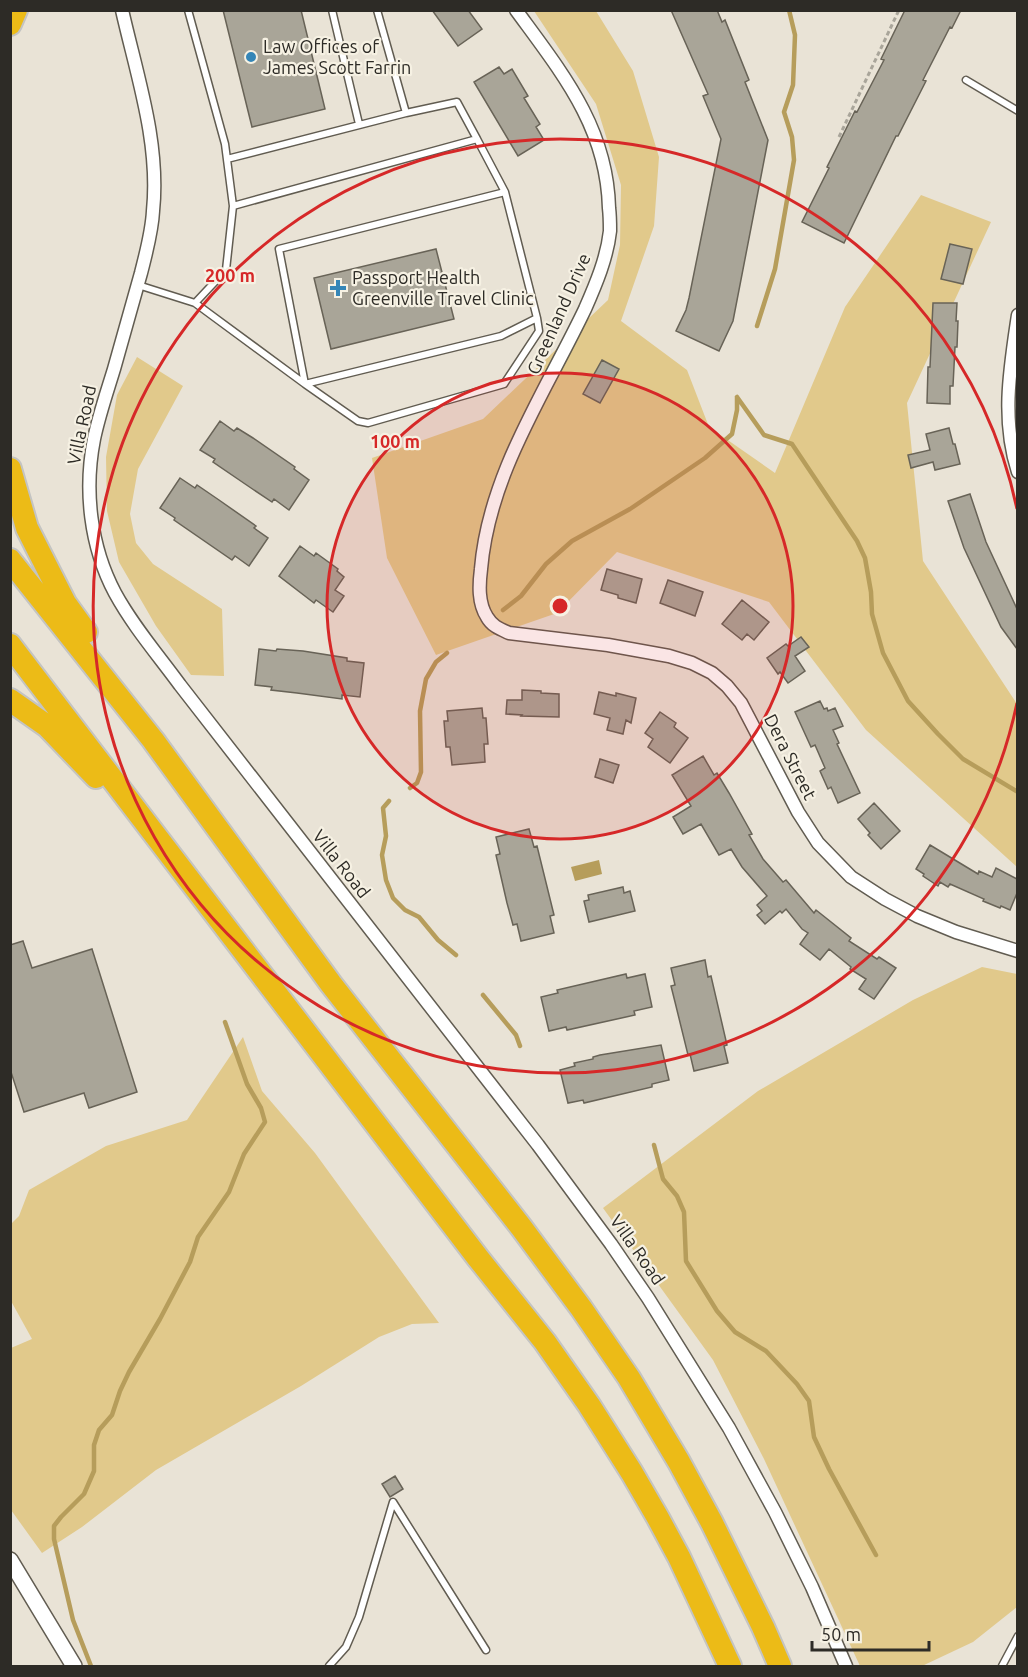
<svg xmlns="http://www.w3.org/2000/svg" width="1028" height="1677" viewBox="0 0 1028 1677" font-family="Ubuntu,sans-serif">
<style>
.green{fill:#e1c98b}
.water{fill:#b69d5b}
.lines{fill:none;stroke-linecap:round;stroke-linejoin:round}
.stream{stroke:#b69d5b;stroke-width:4.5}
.building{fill:#a9a598;stroke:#686357;stroke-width:1.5}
.service-casing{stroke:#615c51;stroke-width:9}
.minor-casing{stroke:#615c51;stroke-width:15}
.tertiary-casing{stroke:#615c51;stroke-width:18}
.motorway-casing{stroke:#c4c4c2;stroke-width:26}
.path{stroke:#a9a59a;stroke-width:3;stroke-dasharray:4.5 3;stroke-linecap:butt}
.service{stroke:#fff;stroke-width:6}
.minor{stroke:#fff;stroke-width:12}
.tertiary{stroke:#fff;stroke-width:15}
.motorway{stroke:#ecbb17;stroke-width:22}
.ring{fill:none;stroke:#d62828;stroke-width:3}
.poi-dot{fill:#3586b7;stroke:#f6f1e3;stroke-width:2}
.labels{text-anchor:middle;stroke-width:4.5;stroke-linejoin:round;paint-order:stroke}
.poi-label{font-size:18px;fill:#2d2b26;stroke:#f6f1e3;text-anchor:start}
.street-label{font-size:18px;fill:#2d2b26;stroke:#f6f1e3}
.centre{fill:#d62828;stroke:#f6f1e3;stroke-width:3}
.ring-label{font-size:18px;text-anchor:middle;font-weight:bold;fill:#d62828;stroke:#f6f1e3;stroke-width:4.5;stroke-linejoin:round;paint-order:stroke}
</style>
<rect width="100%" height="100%" fill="#e9e3d6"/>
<!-- green -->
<path class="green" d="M534,11H596L633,71L659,157L654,226L621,321L687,370L709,427L775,473L845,307L921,195L991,222L907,403L923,561L1017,704V867L866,730L769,602L617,552L557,613L436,655L387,558L372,458L483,419L608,300L620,245L621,185L596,104Z
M137,357L183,386L138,469L130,514L136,543L153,564L222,609L224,676L191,675L156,626L119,562L107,511L106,457L117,395Z
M982,967L1017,974V1607L973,1642L922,1666H860L764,1459L713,1360L603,1208L758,1091L913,1000Z
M243,1037L262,1091L315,1153L439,1323L412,1324L379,1337L301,1386L156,1470L82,1527L42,1553L11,1510V1348L32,1339L11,1301V1224L19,1216L29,1190L106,1146L187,1120Z"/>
<!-- water -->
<path class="water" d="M599,860L602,874L575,881L571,867Z"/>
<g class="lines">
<!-- stream -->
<path class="stream" d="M757,326L775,269L794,160L792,137L784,112L793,85L795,35L789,10
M737,397L764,435L792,444L857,541L865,558L871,592L872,614L883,653L908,701L938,734L963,759L1018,792
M503,610L521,596L546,564L572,541L630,509L705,458L732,434L737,410V397
M410,788L417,783L421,772L420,711L426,679L436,662L447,653
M389,801L383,808L386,836L382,855L386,880L393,898L405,910L419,917L438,940L456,955
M483,995L516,1035L520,1046
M654,1145L663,1179L677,1196L684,1212L686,1261L717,1311L735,1332L766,1351L797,1384L809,1401L814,1437L829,1469L876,1555
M91,1666L73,1620L54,1539V1526L61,1517L84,1494L94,1471V1445L99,1430L112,1415L120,1391L129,1372L160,1319L190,1262L198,1237L229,1192L244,1154L265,1122L261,1108L247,1084L225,1022"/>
</g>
<!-- building -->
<path class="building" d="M223,10H301L325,109L252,127Z
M432,10H468L482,29L458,46Z
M671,10H717L722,22L725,20L749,80L745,82L768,140L733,321L719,351L676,331L686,310L689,298L721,139L703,96L708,94Z
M905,10H961L952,28L950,27L923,80L926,81L898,136H896L844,243L802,222L829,168L827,167L855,111L857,112L884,60L881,59Z
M499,67L504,74L512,69L528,96L524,98L540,124L536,127L544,140L518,156L474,82Z
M950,244L972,249L963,284L941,279Z
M436,249L454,319L331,349L314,278Z
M933,303H957L956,321H958L957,347H955L953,386H950V404L927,403L928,367H930Z
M602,360L619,369L600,403L583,394Z
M220,421L234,431L237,428L253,438L295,467L294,469L309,480L289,510L274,499L272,502L251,488L213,462L215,459L200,450Z
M949,428L953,444H955L960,464L935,470L933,462L911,468L908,455L930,450L926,434Z
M180,478L195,488L197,485L219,500L256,526L254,528L268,538L249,566L235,556L232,560L174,520L175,518L160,508Z
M970,494L986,542L1017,609V649L1001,627L964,548L948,501Z
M300,546L314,556L316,553L338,569L337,571L344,577L335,590L344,596L333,612L316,600L314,603L279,576Z
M607,569L642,579L636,603L618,598V595L601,590Z
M668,580L703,592L695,616L660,603Z
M742,600L769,622L754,640L747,634L742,640L722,624Z
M801,637L809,647L795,656L805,671L788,683L780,672L778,674L767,658L786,644L788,646Z
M259,649L276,651L277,649L303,651L347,658V661L364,663L360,697L342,695V699L297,693L271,690L272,687L255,685Z
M522,690L541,691V693L559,694V717L521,716L522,715L506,714L507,700H522Z
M599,692L616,696V693L636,698L631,723L626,720L623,734L607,730L610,718L594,714Z
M820,701L824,709L827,708L828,711L835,708L843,726L833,730L839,743L837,744L860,793L838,803L831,787L828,789L820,771L825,768L815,745L811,747L795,712Z
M482,708L483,718H486L488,744H484L485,762L452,765L450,747H446L444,721H448L447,711Z
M660,712L676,723L674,727L688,738L670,763L648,747L653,739L645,733Z
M703,756L714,775L717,773L729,793L752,834L749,835L763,859L783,882L786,880L814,913L816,910L851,938L849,941L877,959L879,957L896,968L874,999L859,989L866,979L850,969L851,967L829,949L820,960L800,944L808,933L802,929L786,909L782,913L780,911L765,924L757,915L762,911L757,905L767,896L742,867L731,849L719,855L701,824L683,834L673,817L691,806L672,775Z
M600,759L619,765L613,783L595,777Z
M874,803L900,831L881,849L868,835L870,833L858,819Z
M529,829L534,847L537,846L554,915L550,916L554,933L521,941L517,924L513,925L507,903L496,855L500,854L496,837Z
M930,845L978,874L979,871L992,877L996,868L1017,879V893L1010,910L1001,906L1000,908L983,901L984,899L950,884L948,887L940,882L938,886L923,876L924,874L916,869Z
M623,887L624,893L630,891L635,911L589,922L584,901L589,900L588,895Z
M23,941L32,968L92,949L137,1092L89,1108L84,1093L24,1112L10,1069V945Z
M705,960L708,977L711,976L727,1045L724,1046L728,1063L694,1071L690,1054L688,1055L675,1002L671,986L675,985L671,968Z
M626,974L627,978L645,974L652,1007L634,1011L635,1015L567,1030L566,1027L549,1031L541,997L558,993L557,990Z
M661,1045L669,1080L652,1084V1087L584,1103L583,1100L568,1103L560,1070L575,1066L574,1063L593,1059V1057L600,1055Z
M395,1476L403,1489L390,1497L382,1484Z"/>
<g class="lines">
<!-- service casing -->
<g class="service-casing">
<path id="service" d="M188,10L225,144L233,206
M332,10L359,124
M377,10L406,113L457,102L477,139
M966,80L1018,111
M227,159L406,113
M505,192L279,249L305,384L358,421L368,423L504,384L539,331L537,318
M138,285L195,303L226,270L233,206L477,139L505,192L537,318L501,336L305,384L195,303
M329,1666L346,1647L359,1617L393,1502L486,1650
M1002,1666L1018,1636"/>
</g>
<!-- minor casing -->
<g class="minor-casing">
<path id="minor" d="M122,10C137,76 160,143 153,211C152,232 146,253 141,273C132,305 123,337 114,369C107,392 99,415 94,439C84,490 90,546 115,593C133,626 158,655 180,685L538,1145L611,1244L648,1298L729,1428L775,1512L812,1587L846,1666
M516,10C562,73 607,127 609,208C610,216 610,224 610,231C607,258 596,284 585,309C545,393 489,474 481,569C479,585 478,603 487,617C492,626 500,629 509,633L608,645L669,656L692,663L712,673L727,686L741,703L798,812L818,843L851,877L885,899L917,916L956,932L1018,951
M1018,315C1010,369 1001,419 1018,472"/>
</g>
<!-- tertiary casing -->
<g class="tertiary-casing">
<path id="tertiary" d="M10,1560L74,1666"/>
</g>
<!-- motorway casing -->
<g class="motorway-casing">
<path id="motorway" d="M10,24L16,10
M10,469L27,528L65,603L86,632
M10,560L153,740L331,984L521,1227L581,1308L629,1378L679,1462L712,1523L763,1627L780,1666
M10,645L478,1258L545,1342L589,1405L632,1473L658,1518L679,1557L730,1666
M10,700L47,726L96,777"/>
</g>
<!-- path -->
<path class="path" d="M839,137L899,10"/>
<!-- service -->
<use href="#service" class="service"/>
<!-- minor -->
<use href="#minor" class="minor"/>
<!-- tertiary -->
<use href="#tertiary" class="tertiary"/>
<!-- motorway -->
<use href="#motorway" class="motorway"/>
</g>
<!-- distance rings -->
<circle cx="560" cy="606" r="233" fill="#d62828" fill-opacity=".12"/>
<g class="ring">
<circle cx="560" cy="606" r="233"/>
<path d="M1017 703A467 467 0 1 1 1017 509"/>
</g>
<!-- markers -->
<g class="poi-dot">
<circle cx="251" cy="57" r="6"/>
<path d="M335 279h6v6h6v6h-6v6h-6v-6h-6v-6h6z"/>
</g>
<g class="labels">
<!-- poi labels -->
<g class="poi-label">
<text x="263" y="53">Law Offices of<tspan x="263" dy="21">James Scott Farrin</tspan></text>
<text x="352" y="284">Passport Health<tspan x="352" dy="21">Greenville Travel Clinic</tspan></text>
</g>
<!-- street labels -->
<g class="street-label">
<text transform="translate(559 314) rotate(-66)" y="6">Greenland Drive</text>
<text transform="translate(82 425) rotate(-78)" y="6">Villa Road</text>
<text transform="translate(790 757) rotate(63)" y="6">Dera Street</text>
<text transform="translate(341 864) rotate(52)" y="6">Villa Road</text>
<text transform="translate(637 1250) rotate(55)" y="6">Villa Road</text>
</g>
</g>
<circle cx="560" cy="606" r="9" class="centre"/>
<g class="ring-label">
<text x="230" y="282">200 m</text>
<text x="395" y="448">100 m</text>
</g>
<!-- border -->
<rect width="1028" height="1677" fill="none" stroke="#2d2b26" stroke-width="24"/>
<!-- scale -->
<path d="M812 1641v9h117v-9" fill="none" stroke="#2d2b26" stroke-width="3"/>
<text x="821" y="1641" font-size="18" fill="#2d2b26" stroke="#f6f1e3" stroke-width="4.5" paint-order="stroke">50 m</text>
</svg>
